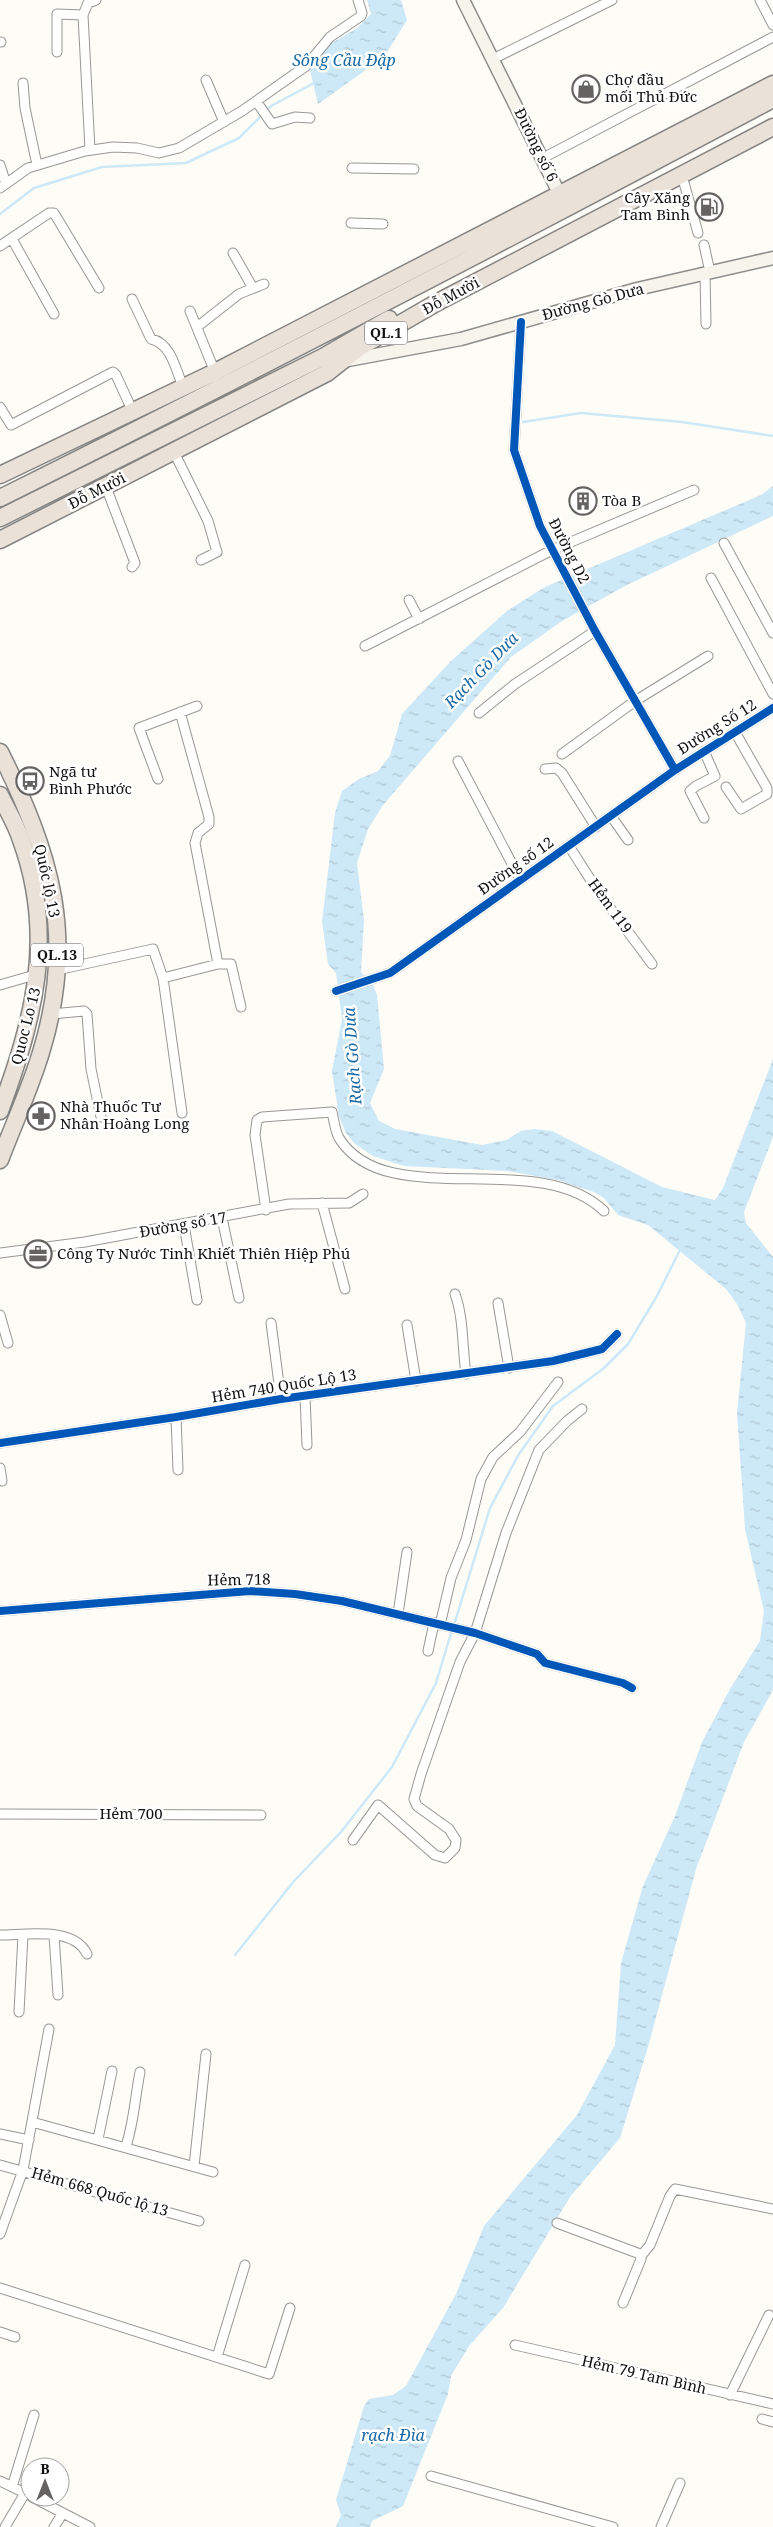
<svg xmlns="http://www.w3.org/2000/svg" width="773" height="2527" viewBox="0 0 773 2527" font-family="'Noto Serif',serif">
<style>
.water{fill:url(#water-ripples)}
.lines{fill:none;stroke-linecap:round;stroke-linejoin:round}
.stream{stroke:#cde8f7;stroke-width:2.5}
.street-casing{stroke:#979795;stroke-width:11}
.secondary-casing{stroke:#8e8d8b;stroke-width:15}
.highway-casing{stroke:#858482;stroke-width:19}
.street{stroke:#fffffe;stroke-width:9}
.secondary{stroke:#f6f4eb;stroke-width:12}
.highway{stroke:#eae1d8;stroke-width:16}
.cycleway-casing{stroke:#fff;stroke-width:11}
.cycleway{stroke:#0057b8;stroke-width:8}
.labels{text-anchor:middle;stroke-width:5;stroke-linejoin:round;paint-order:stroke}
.shield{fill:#fff;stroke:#585858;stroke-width:1}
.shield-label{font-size:14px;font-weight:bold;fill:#111}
.poi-label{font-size:15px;fill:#111;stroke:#fff;text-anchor:start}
.street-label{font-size:15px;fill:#111;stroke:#fff}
.water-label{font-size:16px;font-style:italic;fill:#1768a6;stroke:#fff}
</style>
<defs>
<pattern id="water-ripples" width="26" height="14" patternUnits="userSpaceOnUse" patternTransform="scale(1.25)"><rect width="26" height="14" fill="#cde8f7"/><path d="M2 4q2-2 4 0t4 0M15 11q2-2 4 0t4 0" fill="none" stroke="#afc6d3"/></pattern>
</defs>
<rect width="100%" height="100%" fill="#fdfcf7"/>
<!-- water -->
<path class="water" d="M367,0H401L407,20L384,57L318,104L310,70L330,44L356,29L371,14Z
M773,486V516L625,586L562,621L511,657L383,805L368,829L357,863L364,920L361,972L373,985L377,995L384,1069L370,1103L379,1121L395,1129L482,1145L507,1140L521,1131L534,1129L552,1131L662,1187L715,1200L723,1188L773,1059V1137L744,1212L746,1223L773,1257V1690L744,1742L696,1869L648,2047L620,2138L570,2197L503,2308L469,2346L451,2376L448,2394L403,2506L372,2521L370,2527H336L341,2515L336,2500L364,2406L369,2399L393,2395L406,2386L456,2294L484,2226L577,2115L615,2045L621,1963L643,1886L675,1816L702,1742L730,1689L760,1641L764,1611L745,1529L742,1485L737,1413L746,1323L737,1304L726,1289L648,1225L618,1215L604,1198L594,1192L558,1180L508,1171L404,1166L373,1156L355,1144L346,1133L339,1117L332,1071L342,1019L336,973L328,964L322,922L335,813L342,791L359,779L378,771L390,756L402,714L451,661L507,611L545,587L761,495Z"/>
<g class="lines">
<!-- stream -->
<path class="stream" d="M0,214L34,188L102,167L186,163L239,138L271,106L316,82
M523,422L581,413L682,422L773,436
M454,1625L490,1508L519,1454L553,1406L604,1368L628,1344L657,1296L681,1248
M235,1955L294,1881L341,1832L392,1767L436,1683L452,1630"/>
<!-- street casing -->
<g class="street-casing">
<path id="street" d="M760,0L773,25
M0,42H1
M57,52V14L83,15
M493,59L612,0
M206,80L224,122
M23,83L25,108L37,165
M256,101L272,124L295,117L310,118
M90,150L83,15L88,3L96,0
M543,158L773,37
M0,165L6,184
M352,168L414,169
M681,172L698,233
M0,188L28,168L85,151L113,147L137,148L159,153L179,148L242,111L306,66L330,37L361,16L362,13L358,0
M351,223L383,224
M12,239L54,314
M704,245L710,272
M0,246L49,213H54L99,288
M233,253L253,288
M705,273L706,324
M132,299L151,339C171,343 176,370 183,387
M190,311L215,372
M521,322L514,450L540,526L595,631L675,770
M197,327L239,294L264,284
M0,407L11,425L113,372L116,375L133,412
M174,452L208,521L217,552L201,560
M106,487L135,563L132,567
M724,543L773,633
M711,578L773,694
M409,600L419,619
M365,646L552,550L694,490
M180,712L209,817V824L198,833L195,843L218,964
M479,713L515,684L595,631
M704,751L715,776L696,786L690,791L704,818
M562,754L635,701L708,656
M458,761L520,879
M545,769L556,768L562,773L596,827
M158,779L139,728L197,706
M726,787L741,809L767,794V788L735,732
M611,816L628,840
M569,846L599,893L652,964
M57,970L153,949L163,978L182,1113
M163,978L218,964H231L241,1007
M0,985L38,974
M336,991L390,973L675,770L773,708
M51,1014L84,1011L87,1014L91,1069L101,1117
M322,1203L345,1289
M266,1210L255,1135L257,1120L262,1117L332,1112C334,1120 335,1131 339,1138C386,1214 537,1146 604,1211
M222,1218L239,1298
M184,1225L197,1300
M0,1253L85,1242L289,1204L349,1203L363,1194
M455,1294C464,1319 462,1347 466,1374
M498,1303L509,1368
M0,1315L8,1343
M271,1323L281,1399
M407,1325L416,1381
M305,1396L307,1445
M176,1417L178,1470
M0,1443L176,1417L281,1399L553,1361L602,1349L617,1334
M0,1468L2,1481
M0,1611L250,1591L295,1594L342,1601L475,1633L537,1654L545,1663L623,1683L632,1688
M398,1614L407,1552
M440,1625L451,1578L466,1540L481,1479L493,1457L520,1432L558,1382
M428,1651L434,1623
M0,1814L261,1815
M353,1840L378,1805L435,1855L445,1858L455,1848L456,1840L449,1829L417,1806L414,1799L421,1774L460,1662L475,1633L506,1533L539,1450L567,1421L582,1409
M0,1935C26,1935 74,1926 87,1954
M54,1935L58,1995
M19,2012L23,1935
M32,2122L213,2172
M0,2134L29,2140
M98,2139L112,2071
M126,2146C134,2122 135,2097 140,2072
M0,2165L199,2221
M194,2166L206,2054
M557,2223L640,2254L641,2259L623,2303
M0,2234L23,2170L49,2029
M641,2256L650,2245L670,2196L675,2189L773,2209
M0,2288L269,2374L290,2308
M0,2332L15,2337
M515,2345L773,2404
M217,2357L245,2265
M730,2395L769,2315
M762,2419L773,2422
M431,2476L613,2527
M0,2481L29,2495
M12,2487L34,2415
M32,2497L90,2527
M5,2527L25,2493
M54,2527L63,2513
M661,2527L680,2483"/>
</g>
<!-- secondary casing -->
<g class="secondary-casing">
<path id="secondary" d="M463,0L563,201
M343,361L461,339L637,289L773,258"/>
</g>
<!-- highway casing -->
<g class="highway-casing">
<path id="highway" d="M0,475L215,372L773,84
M0,498C260,369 517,235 773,99
M0,518L323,357L389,319
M0,540L327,373L360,347L436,303L773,127
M0,752C51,854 76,936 42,1049C31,1087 14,1123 0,1160
M0,795C7,810 16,824 21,840C56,936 34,1019 0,1111"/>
</g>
<!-- street -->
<use href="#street" class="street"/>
<!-- secondary -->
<use href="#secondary" class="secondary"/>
<!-- highway -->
<use href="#highway" class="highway"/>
<!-- cycleway casing -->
<g class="cycleway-casing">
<path id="cycleway" d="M521,322L514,450L540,526L595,631L675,770
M336,991L390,973L675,770L773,708
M0,1443L176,1417L281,1399L553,1361L602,1349L617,1334
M0,1611L250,1591L295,1594L342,1601L475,1633L537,1654L545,1663L623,1683L632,1688"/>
</g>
<!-- cycleway -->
<use href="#cycleway" class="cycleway"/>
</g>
<!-- icons -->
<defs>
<g id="shop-ring" transform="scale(1.4375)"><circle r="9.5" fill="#fff" stroke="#646362" stroke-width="1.5"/><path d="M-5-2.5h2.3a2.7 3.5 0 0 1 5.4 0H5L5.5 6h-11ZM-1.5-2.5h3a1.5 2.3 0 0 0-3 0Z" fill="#646362"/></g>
<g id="fuel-ring" transform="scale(1.4375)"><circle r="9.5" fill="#fff" stroke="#646362" stroke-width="1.5"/><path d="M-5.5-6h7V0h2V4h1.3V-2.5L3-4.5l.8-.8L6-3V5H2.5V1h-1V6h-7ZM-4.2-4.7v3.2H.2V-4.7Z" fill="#646362"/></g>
<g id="building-ring" transform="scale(1.4375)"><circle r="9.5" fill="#fff" stroke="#646362" stroke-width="1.5"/><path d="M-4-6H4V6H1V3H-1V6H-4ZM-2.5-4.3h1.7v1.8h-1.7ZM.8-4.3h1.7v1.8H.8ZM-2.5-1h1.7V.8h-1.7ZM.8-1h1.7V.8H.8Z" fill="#646362"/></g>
<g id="bus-ring" transform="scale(1.4375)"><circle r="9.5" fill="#fff" stroke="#646362" stroke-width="1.5"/><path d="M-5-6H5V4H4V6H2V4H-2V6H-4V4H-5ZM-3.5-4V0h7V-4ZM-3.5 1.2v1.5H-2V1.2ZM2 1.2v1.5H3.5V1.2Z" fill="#646362"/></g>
<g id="pharmacy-ring" transform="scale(1.4375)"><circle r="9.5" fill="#fff" stroke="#646362" stroke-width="1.5"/><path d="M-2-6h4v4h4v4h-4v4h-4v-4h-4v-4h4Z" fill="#646362"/></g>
<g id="office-ring" transform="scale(1.4375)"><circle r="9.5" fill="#fff" stroke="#646362" stroke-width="1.5"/><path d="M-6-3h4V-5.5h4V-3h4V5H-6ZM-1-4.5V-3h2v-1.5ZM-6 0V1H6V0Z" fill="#646362"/></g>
</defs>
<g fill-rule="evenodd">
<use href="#shop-ring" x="586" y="89"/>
<use href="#fuel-ring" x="709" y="207"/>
<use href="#building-ring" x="583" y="501"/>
<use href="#bus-ring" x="30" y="781"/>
<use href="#pharmacy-ring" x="41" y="1116"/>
<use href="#office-ring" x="38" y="1254"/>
</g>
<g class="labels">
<!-- shield labels -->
<g class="shield">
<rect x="365" y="321.5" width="42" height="23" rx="4"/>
<rect x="31" y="943.5" width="52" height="23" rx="4"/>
</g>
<g class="shield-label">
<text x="386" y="338">QL.1</text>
<text x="57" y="960">QL.13</text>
</g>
<!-- poi labels -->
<g class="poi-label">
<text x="605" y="85">Chợ đầu<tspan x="605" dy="17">mối Thủ Đức</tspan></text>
<text x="690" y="203" text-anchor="end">Cây Xăng<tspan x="690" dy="17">Tam Bình</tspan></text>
<text x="602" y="506">Tòa B</text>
<text x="49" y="777">Ngã tư<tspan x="49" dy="17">Bình Phước</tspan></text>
<text x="60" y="1112">Nhà Thuốc Tư<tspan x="60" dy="17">Nhân Hoàng Long</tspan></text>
<text x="57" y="1259">Công Ty Nước Tinh Khiết Thiên Hiệp Phú</text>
</g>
<!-- street labels -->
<g class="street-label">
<text transform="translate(536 145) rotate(64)" y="5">Đường số 6</text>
<text transform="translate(451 296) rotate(-28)" y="5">Đỗ Mười</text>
<text transform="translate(593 302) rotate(-15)" y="5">Đường Gò Dưa</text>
<text transform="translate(97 491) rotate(-27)" y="5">Đỗ Mười</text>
<text transform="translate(569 551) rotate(63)" y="5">Đường D2</text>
<text transform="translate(717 727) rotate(-32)" y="5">Đường Số 12</text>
<text transform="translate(516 866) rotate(-35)" y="5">Đường số 12</text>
<text transform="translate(47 881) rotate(78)" y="5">Quốc lộ 13</text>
<text transform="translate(610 906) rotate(54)" y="5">Hẻm 119</text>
<text transform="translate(26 1026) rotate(-76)" y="5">Quoc Lo 13</text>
<text transform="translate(183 1225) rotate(-10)" y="5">Đường số 17</text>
<text transform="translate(284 1386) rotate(-9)" y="5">Hẻm 740 Quốc Lộ 13</text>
<text transform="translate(239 1580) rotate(-1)" y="5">Hẻm 718</text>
<text x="131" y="1819">Hẻm 700</text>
<text transform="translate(100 2192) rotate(16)" y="5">Hẻm 668 Quốc lộ 13</text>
<text transform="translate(644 2375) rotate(13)" y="5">Hẻm 79 Tam Bình</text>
</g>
<!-- water labels -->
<g class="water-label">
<text x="344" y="66">Sông Cầu Đập</text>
<text transform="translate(481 670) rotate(-46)" y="6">Rạch Gò Dưa</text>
<text transform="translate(352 1056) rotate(-94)" y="6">Rạch Gò Dưa</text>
<text x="393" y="2441">rạch Đìa</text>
</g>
</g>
<!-- north arrow -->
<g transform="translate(45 2482)"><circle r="24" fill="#ffffff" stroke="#a0a0a0"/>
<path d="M0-4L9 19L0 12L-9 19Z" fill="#646362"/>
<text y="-8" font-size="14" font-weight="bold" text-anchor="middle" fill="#111111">B</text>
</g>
</svg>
